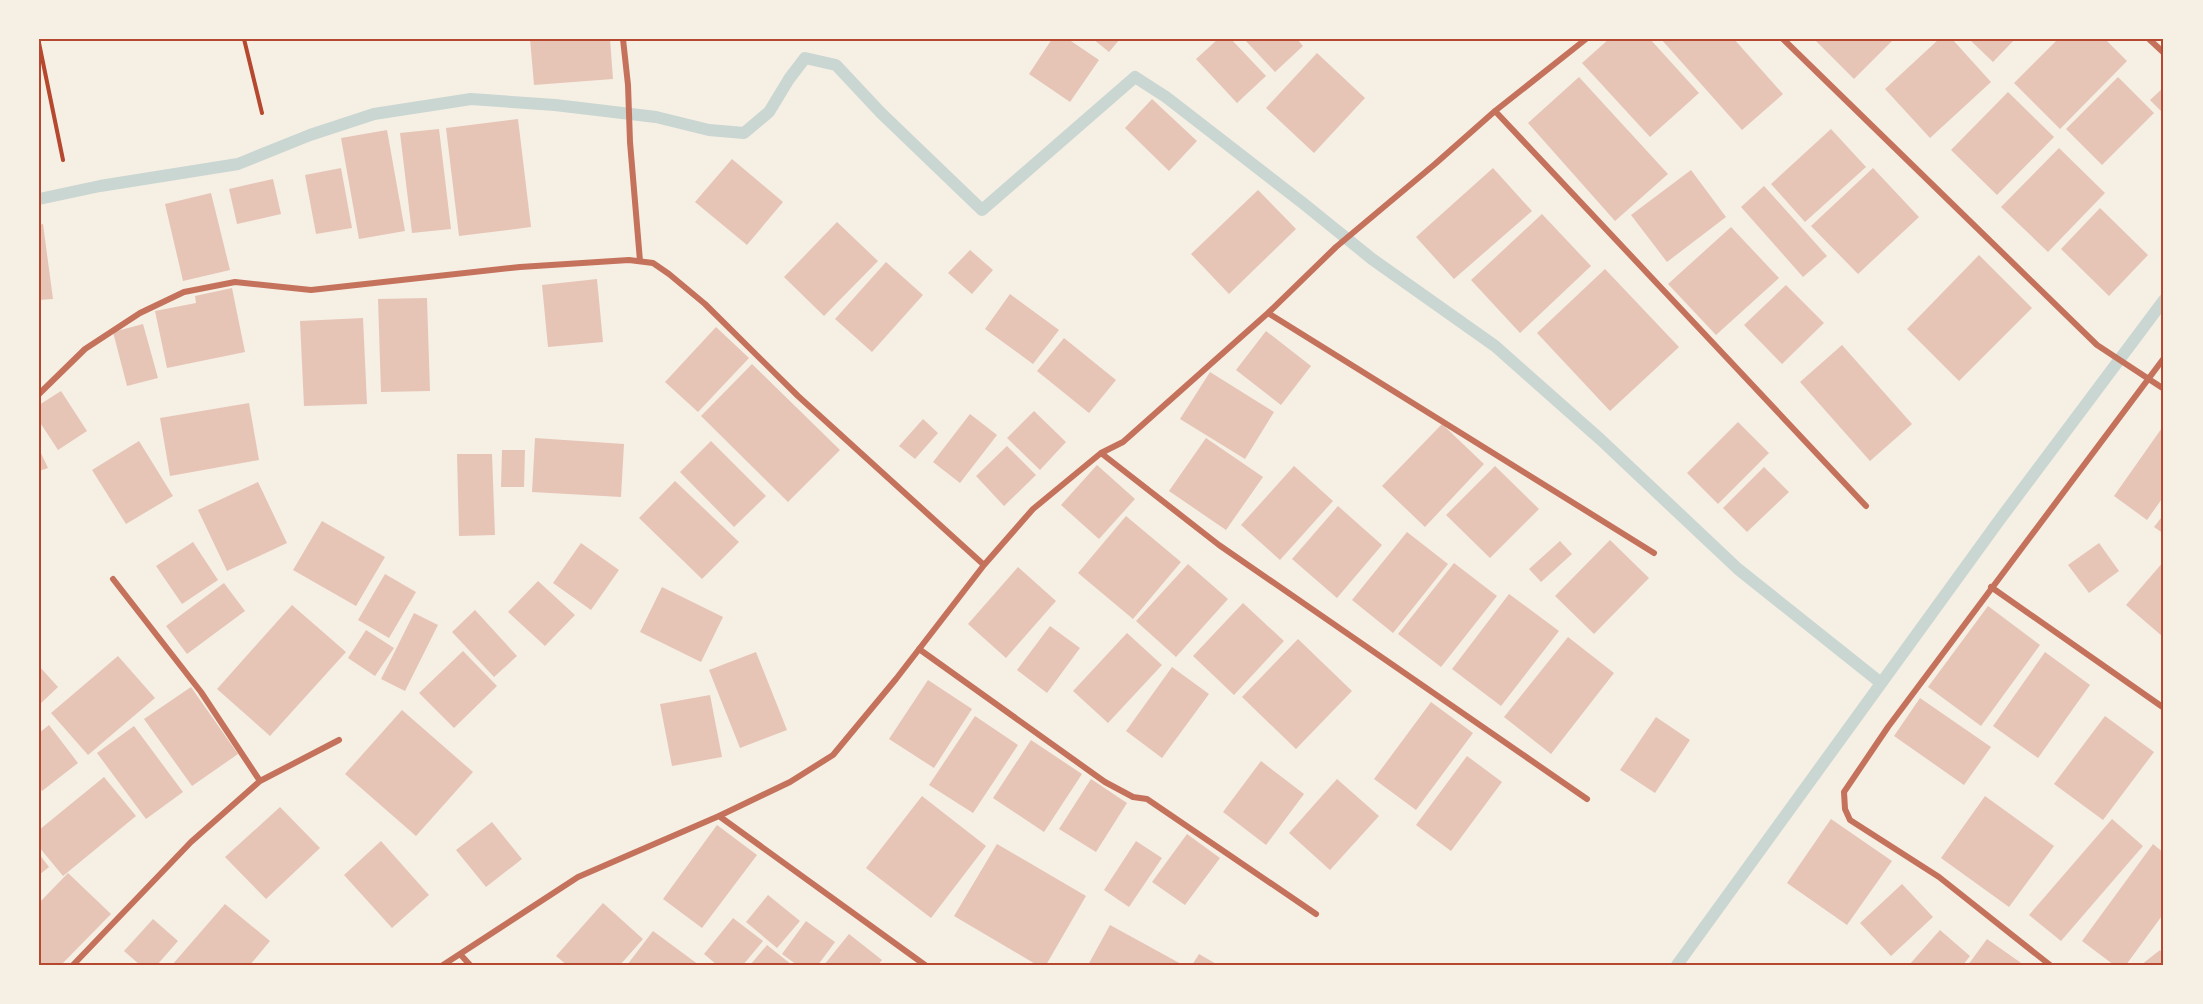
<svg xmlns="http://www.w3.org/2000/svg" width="2203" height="1004" viewBox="0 0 2203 1004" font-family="Rubik,sans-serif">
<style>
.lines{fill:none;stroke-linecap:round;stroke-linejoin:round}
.stream{stroke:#c9d6d2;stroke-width:12}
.building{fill:#e6c5b7}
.path{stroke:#b5482f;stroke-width:4}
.minor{stroke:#c5725c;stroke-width:6}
.neatline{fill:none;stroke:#b5482f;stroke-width:2}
</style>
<rect width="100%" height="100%" fill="#f6efe4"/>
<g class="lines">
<!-- stream -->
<path class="stream" d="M39,199L100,186L238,164L310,135L374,114L471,99L555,105L656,117L709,130L744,133L769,112L789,79L805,58L836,65L881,113L982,210L1135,77L1166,97L1304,204L1372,259L1495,346L1600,439L1738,569L1881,683
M1677,965L1998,522L2164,300"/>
</g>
<!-- building -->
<path class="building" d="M530,39H610L613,79L534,85Z
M1052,39H1068L1099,60L1070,102L1029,74Z
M1093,39H1120L1109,52Z
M1218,39H1231L1266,76L1237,103L1196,59Z
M1244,39H1297L1303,46L1275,72Z
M1609,39H1650L1699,93L1650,137L1582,63Z
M1661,39H1734L1783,94L1742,130Z
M1814,39H1894L1854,79Z
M1939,39H1952L1991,82L1930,138L1885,89Z
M1969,39H2015L1993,62Z
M2058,39H2105L2127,61L2060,129L2014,83Z
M1317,53L1365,98L1314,153L1266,108Z
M1579,77L1668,174L1615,221L1528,123Z
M2118,77L2154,113L2102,165L2066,129Z
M2164,87V114L2150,100Z
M2008,92L2054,137L1997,195L1951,150Z
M1152,99L1197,141L1169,171L1125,128Z
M518,119L531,227L459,236L446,128Z
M439,129L451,229L412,233L400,133Z
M1831,129L1866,167L1805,222L1771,184Z
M387,130L405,231L359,239L341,138Z
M2059,148L2105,193L2048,252L2001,207Z
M732,159L783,202L747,245L695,202Z
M341,168L352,228L316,234L305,175Z
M1493,168L1532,211L1454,279L1416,237Z
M1873,168L1919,217L1858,274L1811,226Z
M1691,170L1726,217L1667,262L1631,215Z
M273,179L281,214L237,224L229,189Z
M1764,186L1827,256L1803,277L1741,207Z
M1258,190L1296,229L1229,294L1191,254Z
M211,193L230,270L183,281L165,204Z
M2100,208L2148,255L2109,296L2061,249Z
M1542,214L1591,266L1520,333L1471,280Z
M837,222L878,261L824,316L784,277Z
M43,224L53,299L39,300V225Z
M1731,227L1779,278L1716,335L1668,284Z
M970,250L993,270L972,294L948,273Z
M1979,255L2032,308L1959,381L1907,329Z
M886,262L923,295L872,352L835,319Z
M1605,269L1679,347L1610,411L1537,333Z
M597,279L603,342L548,347L542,285Z
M1786,285L1824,323L1782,364L1744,325Z
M232,288L245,352L167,368L155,311L196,303L195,296Z
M1010,294L1059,330L1033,364L985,329Z
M427,298L430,391L381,392L378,299Z
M363,318L367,404L304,406L300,321Z
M143,324L158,378L127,386L113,332Z
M716,327L749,358L698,412L665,382Z
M1266,331L1311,366L1281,405L1236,370Z
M1064,338L1116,380L1089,413L1037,371Z
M1842,345L1912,424L1870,461L1800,382Z
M752,364L840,450L788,502L701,416Z
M1210,372L1274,412L1245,459L1180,419Z
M61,391L87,431L58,450L39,421V405Z
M249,403L259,460L170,476L160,418Z
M1034,411L1066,442L1040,470L1007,438Z
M970,414L997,435L960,483L933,462Z
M923,419L938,433L915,459L899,446Z
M1738,422L1769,453L1718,504L1687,473Z
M1442,424L1484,464L1425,527L1382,486Z
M2164,425V496L2147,520L2114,496Z
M535,438L624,444L621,497L532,492Z
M1206,438L1263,477L1226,530L1169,491Z
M139,441L173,496L126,524L92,470Z
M711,441L766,496L734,527L680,472Z
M1007,446L1036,475L1004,506L976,476Z
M39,449L48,468L39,471Z
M502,450H525L524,487H501Z
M457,454H492L495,535L459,536Z
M1097,465L1135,499L1099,539L1061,505Z
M1294,466L1333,501L1280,560L1241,525Z
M1495,466L1539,509L1490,558L1446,515Z
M1764,467L1789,492L1747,532L1723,508Z
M675,481L739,542L702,579L639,518Z
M258,482L287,543L227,571L198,510Z
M1338,506L1382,545L1337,598L1292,559Z
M2164,514V534L2154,527Z
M1126,516L1181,562L1133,619L1078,573Z
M322,521L385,557L356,606L293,570Z
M1407,532L1448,564L1393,633L1352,600Z
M1610,540L1649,578L1594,634L1555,596Z
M1560,541L1572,554L1541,582L1529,569Z
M193,542L218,580L182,604L156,566Z
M581,543L619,570L591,610L553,583Z
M2099,543L2119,571L2089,593L2068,565Z
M2164,561V633L2162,636L2126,605Z
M1454,563L1497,596L1441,667L1398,634Z
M1188,564L1228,599L1176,657L1136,621Z
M1018,567L1056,601L1006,658L968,624Z
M385,574L416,592L389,638L358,620Z
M538,581L575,615L545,646L508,612Z
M224,583L245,611L187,654L166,626Z
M662,587L723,617L701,662L640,632Z
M1509,594L1559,631L1501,706L1452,669Z
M1243,603L1284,641L1234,695L1193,656Z
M292,605L346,652L270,736L217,689Z
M1988,606L2040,645L1981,726L1928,687Z
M475,610L517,656L494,677L452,632Z
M414,613L438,625L405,691L381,679Z
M1050,626L1080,648L1047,693L1017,670Z
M366,630L394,648L375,676L348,658Z
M1127,633L1162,665L1108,723L1073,691Z
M1568,637L1614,673L1551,754L1504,717Z
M1298,639L1352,691L1296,749L1242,697Z
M463,651L497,686L454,728L419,693Z
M756,652L787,730L740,748L709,670Z
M2045,652L2090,685L2038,758L1993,726Z
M118,656L155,698L88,755L51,713Z
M39,666L58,687L39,705Z
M1172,667L1209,694L1162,758L1126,731Z
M928,680L972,709L934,768L889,739Z
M191,687L238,754L192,786L144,719Z
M710,695L722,757L672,766L660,704Z
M1920,698L1991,747L1964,785L1894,736Z
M1431,702L1473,733L1416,810L1374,779Z
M402,710L473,772L416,836L345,774Z
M975,716L1018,745L973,813L929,785Z
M2105,716L2154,752L2103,820L2054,784Z
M1656,717L1690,740L1655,793L1620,770Z
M49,725L78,763L42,791L39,787V733Z
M134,726L183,792L146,819L97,753Z
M1031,740L1082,774L1044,832L993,798Z
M1467,756L1502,782L1451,851L1416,825Z
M1261,761L1304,794L1266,845L1223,812Z
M104,777L136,816L63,876L39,847V830Z
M1091,779L1127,803L1096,852L1059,829Z
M1337,779L1379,816L1330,870L1289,833Z
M922,796L986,846L931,918L866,868Z
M1985,796L2054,846L2009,907L1941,858Z
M280,807L320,848L266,899L225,857Z
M1831,819L1892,861L1847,925L1787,883Z
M2112,819L2143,846L2061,941L2029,915Z
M492,822L522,859L486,887L456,850Z
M717,825L757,855L702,928L663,899Z
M1187,834L1220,858L1185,905L1152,882Z
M381,841L429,895L392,928L344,875Z
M1136,841L1162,858L1129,907L1104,890Z
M997,844L1086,896L1046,965H1037L954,916Z
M2153,844L2164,853V913L2126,965H2114L2082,941Z
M39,854L49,867L39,875Z
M68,873L111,914L61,965H39V903Z
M1902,884L1933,917L1891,956L1860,923Z
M768,895L800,921L777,948L746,922Z
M603,903L643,939L620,965H567L556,956Z
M225,904L270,941L250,965H172Z
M733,918L763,941L743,965H717L704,954Z
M153,919L178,941L157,965H140L124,951Z
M806,921L835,942L818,965H797L782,954Z
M1110,925L1183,965H1088Z
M1940,930L1970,956L1963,965H1909Z
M653,931L699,965H627Z
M849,934L882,960L878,965H824Z
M1987,939L2024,965H1968Z
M767,945L792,965H750Z
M2160,950L2164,955V965H2141Z
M1199,954L1218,965H1192Z"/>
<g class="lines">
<!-- path -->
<path class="path" d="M244,39L262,113
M39,43L63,160"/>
<!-- minor -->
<path class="minor" d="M623,39L628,85L630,142L640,261
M1783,39L2097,345L2164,389
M2149,39L2164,53
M1495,111L1866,506
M1268,313L1654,553
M39,394L85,349L140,313L184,292L235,282L311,290L520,267L629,260L653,263L669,274L705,304L798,396L984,565
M1101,453L1219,545L1587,799
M113,579L201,692L260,781
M1991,587L2164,708
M919,649L1105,782L1133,797L1147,799L1316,914
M719,816L925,965
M460,954L470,965
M73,965L191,842L260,781L339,740
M443,965L578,877L719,816L790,782L833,755L896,679L984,565L1033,509L1101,453L1123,442L1268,313L1336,247L1435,164L1495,111L1586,39
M2050,965L1939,877L1850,820L1845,809L1844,792L1888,727L2164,358"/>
</g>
<!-- border -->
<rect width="2203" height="1004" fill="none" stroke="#f6efe4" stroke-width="81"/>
<rect x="40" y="40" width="2122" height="924" class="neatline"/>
</svg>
